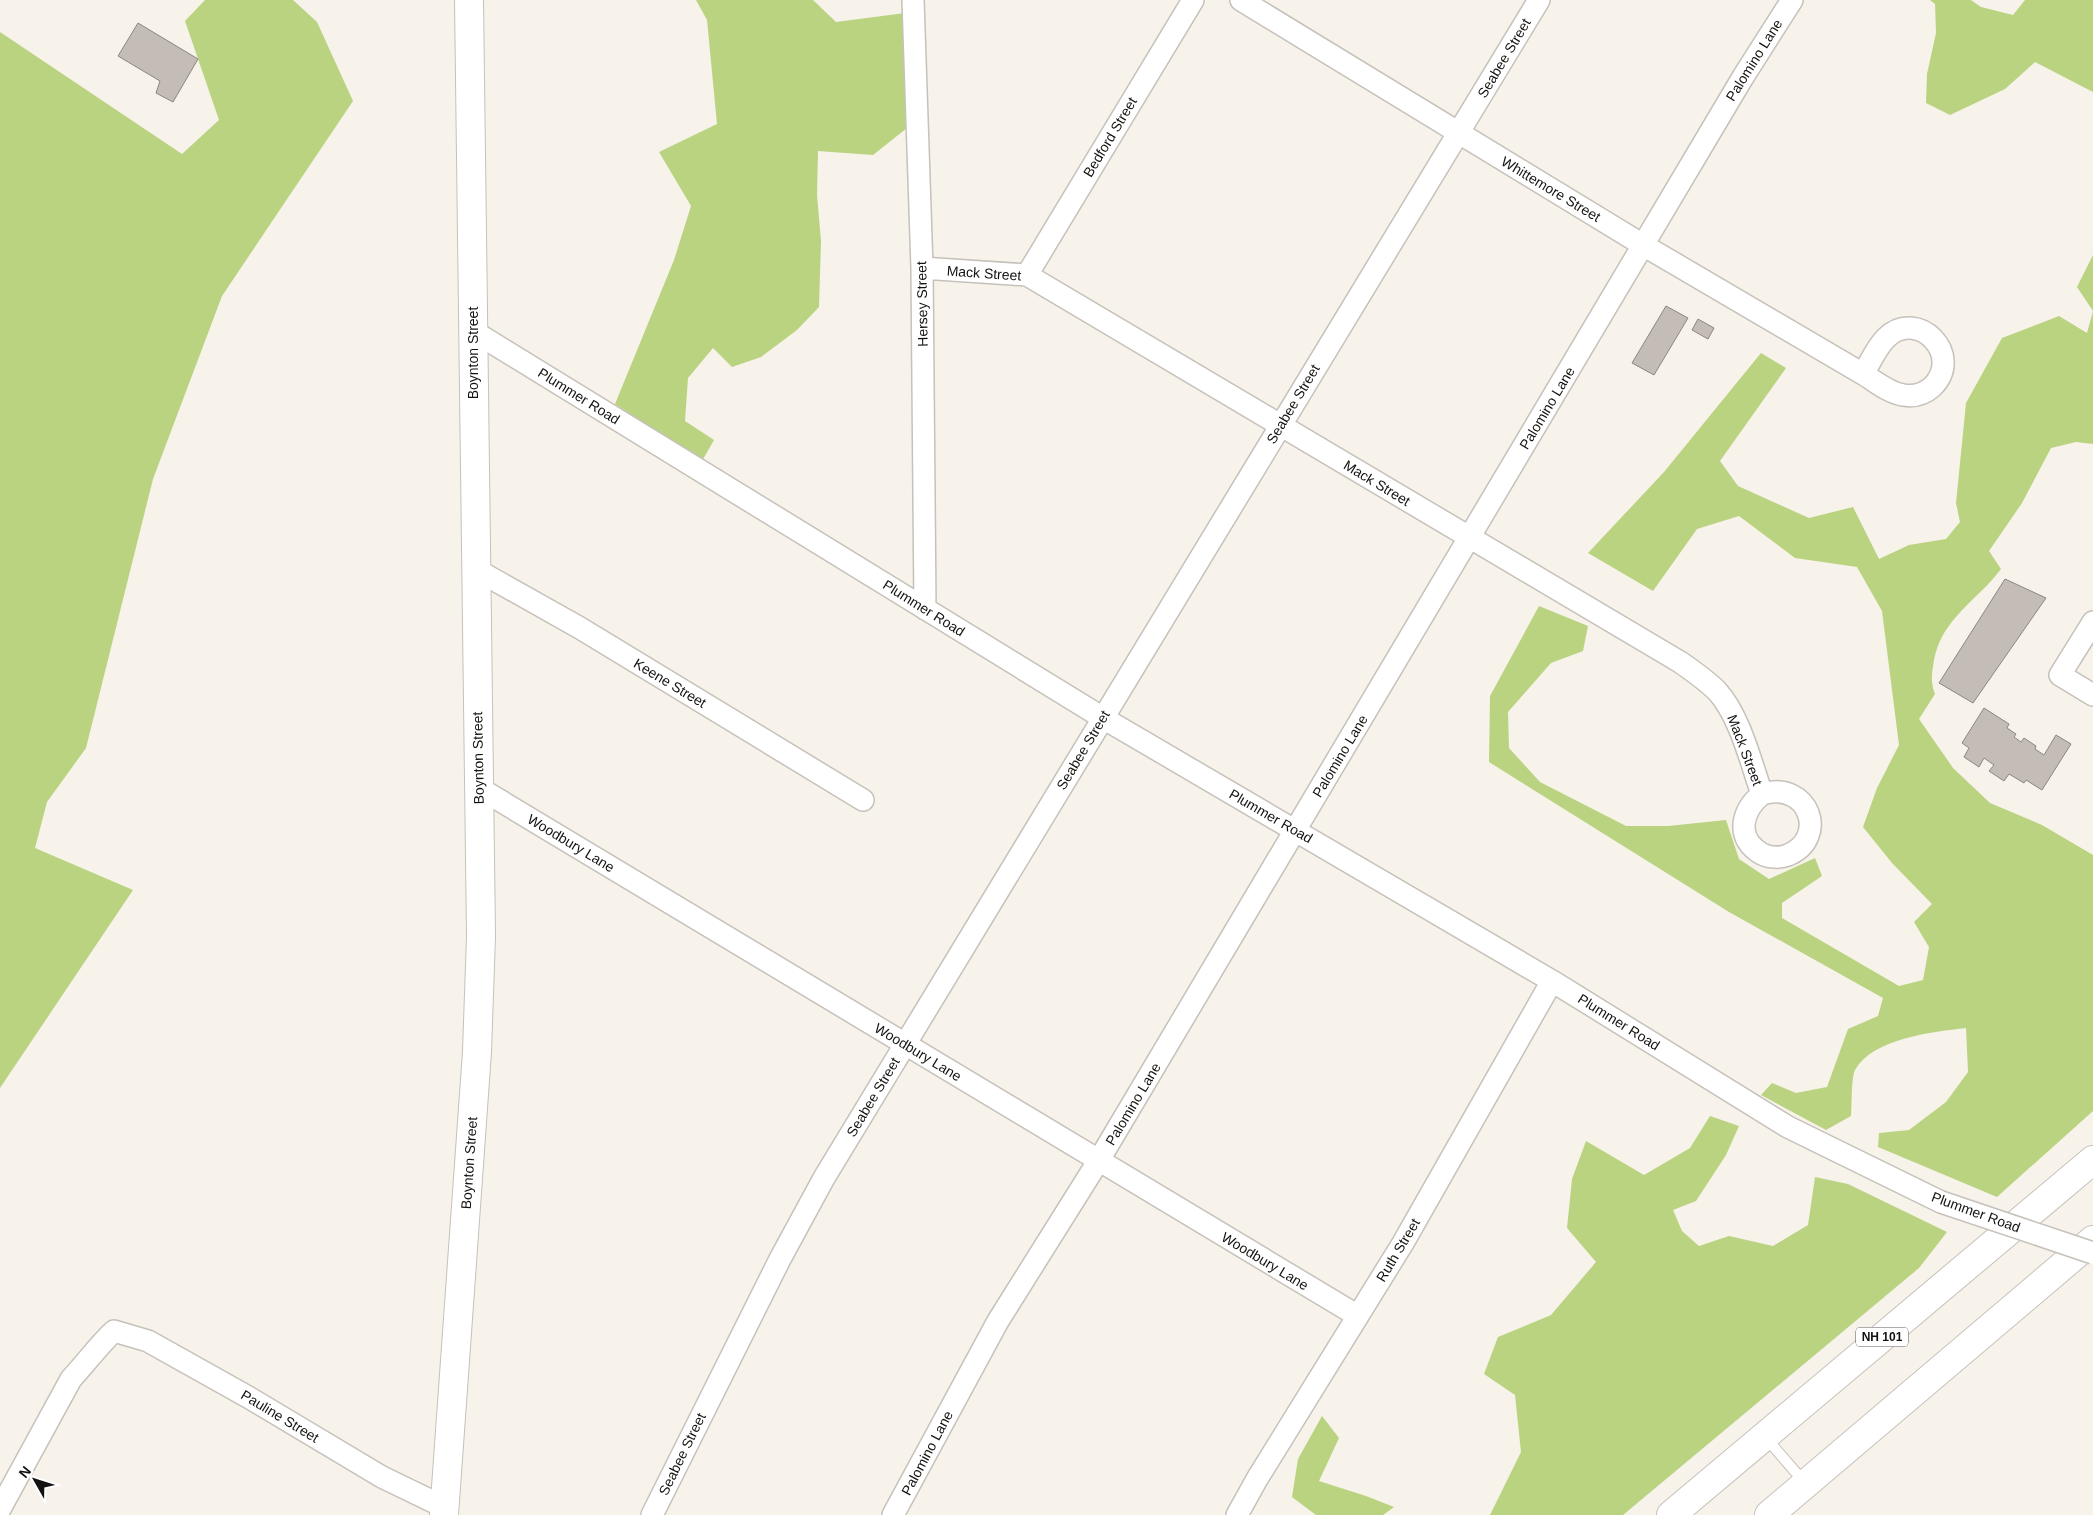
<svg xmlns="http://www.w3.org/2000/svg" width="2093" height="1515" viewBox="0 0 2093 1515" font-family="Helvetica,sans-serif">
<style>
.green{fill:#bad380}
.building{fill:#c4bcb7;stroke:#8d8681}
.lines{fill:none;stroke-linecap:round;stroke-linejoin:round}
.lane-casing{stroke:#c6c1ba;stroke-width:12}
.street-casing{stroke:#c6c1ba;stroke-width:24}
.secondary-casing{stroke:#c6c1ba;stroke-width:30}
.highway-casing{stroke:#c6c1ba;stroke-width:30}
.lane{stroke:#fff;stroke-width:10}
.street{stroke:#fff;stroke-width:21}
.secondary{stroke:#fff;stroke-width:28}
.highway{stroke:#fff;stroke-width:28}
.street-bridge-casing{stroke:#c6c1ba;stroke-width:24;stroke-linecap:butt}
.street-bridge{stroke:#fff;stroke-width:21}
.labels{text-anchor:middle;stroke-width:4;stroke-linejoin:round;paint-order:stroke}
.shield{fill:#fff;stroke:#5a5958;stroke-width:1}
.shield-label{font-size:12px;font-weight:bold;fill:#141210}
.street-label{font-size:14px;fill:#141210;stroke:#fff}
</style>
<rect width="100%" height="100%" fill="#f7f2ea"/>
<!-- green -->
<path class="green" d="M205,0H293L317,22L353,101L222,296L153,479L86,748L47,802L35,848L133,890L0,1088V32L182,154L219,120L185,21Z
M696,0H813L836,22L905,13L907,128L873,155L818,151L817,195L821,241L819,307L797,330L761,357L732,367L713,348L688,378L685,421L714,440L702,461L615,404L674,260L691,206L659,152L717,124L707,20Z
M1930,0H1971L1981,7L2013,15L2025,0H2093V92L2035,62L2005,89L1950,115L1926,103L1927,74L1936,33L1935,4Z
M2093,255V444L2076,442L2051,448L2022,503L1989,551L2001,569C1977,601 1942,618 1934,660C1932,674 1930,681 1935,694L1919,719L1953,768L1990,803L2042,825L2093,855V1111L1997,1197L1878,1147L1879,1133L1909,1130L1946,1102L1968,1072L1966,1028C1933,1032 1873,1038 1855,1070C1851,1078 1852,1106 1851,1116L1826,1130L1761,1095L1772,1083L1796,1093L1827,1087L1848,1029L1878,1016L1883,998L1729,912L1489,762L1490,696L1539,606L1588,626L1583,651L1551,663L1508,712L1509,748L1540,782L1626,826H1668L1726,820L1739,859L1769,879L1815,858L1822,876L1782,903V918L1899,986L1923,980L1929,947L1914,922L1932,904L1892,863L1863,827L1877,788L1899,745L1882,611L1857,567L1795,558L1739,516L1697,529L1653,591L1588,553L1664,472L1761,353L1786,368L1720,461L1738,486L1809,518L1853,507L1879,559L1909,545L1946,539L1960,522L1956,503L1966,403L2002,338L2059,316L2087,333L2093,311L2077,287Z
M1710,1116L1739,1126L1726,1155L1696,1201L1673,1210L1682,1231L1699,1246L1729,1236L1773,1246L1808,1225L1815,1177L1848,1184L1947,1232L1919,1268L1623,1515H1490L1521,1452L1515,1395L1484,1374L1498,1337L1551,1315L1596,1262L1567,1228L1572,1179L1586,1141L1644,1175L1690,1148Z
M1322,1416L1339,1438L1319,1481L1366,1496L1394,1507L1383,1515H1316L1292,1497L1298,1459Z"/>
<!-- building -->
<path class="building" d="M138,23L198,59L173,102L156,93L160,81L118,56Z
M1666,306L1688,318L1654,375L1632,363Z
M1698,319L1714,328L1708,339L1692,330Z
M2005,579L2046,598L1973,703L1939,683Z
M1984,708L2009,724L2007,728L2016,734L2014,737L2021,742L2024,738L2036,746L2035,749L2044,755L2056,735L2071,744L2042,790L2026,780L2024,783L2009,774L2004,781L1989,771L1994,765L1984,758L1979,767L1964,757L1969,748L1962,743Z"/>
<g class="lines">
<!-- lane casing -->
<g class="lane-casing">
<path id="lane" d="M1766,1438L1805,1483"/>
</g>
<!-- street casing -->
<g class="street-casing">
<path id="street" d="M913,0L922,268L925,609
M1241,0L1643,245L1863,374C1875,381 1889,393 1903,395C1914,397 1924,394 1932,387C1965,355 1917,307 1886,338C1876,348 1870,363 1863,374
M922,268L1027,275L1680,662C1693,671 1706,680 1717,691C1740,716 1751,763 1762,794C1741,811 1735,839 1762,854C1770,858 1780,858 1788,855C1829,838 1809,780 1762,794
M1027,275L1193,0
M473,331L1103,718L1552,981L1788,1127L1941,1202
M475,569L580,628L863,800
M2093,622L2060,675L2093,695
M479,788L1358,1316
M0,1509L71,1379C86,1363 98,1346 114,1331L148,1341L248,1397L382,1477L444,1507
M652,1515L780,1259L824,1178L1539,0
M893,1515L998,1321L1099,1160L1743,77L1792,0
M1237,1515L1257,1479L1403,1243L1552,981"/>
</g>
<!-- secondary casing -->
<g class="secondary-casing">
<path id="secondary" d="M444,1515L477,1052L481,936L469,0"/>
</g>
<!-- highway casing -->
<g class="highway-casing">
<path id="highway" d="M1671,1515L2093,1160
M1769,1515L2093,1240"/>
</g>
<!-- lane -->
<use href="#lane" class="lane"/>
<!-- street -->
<use href="#street" class="street"/>
<!-- secondary -->
<use href="#secondary" class="secondary"/>
<!-- highway -->
<use href="#highway" class="highway"/>
<!-- street-bridge casing -->
<g class="street-bridge-casing">
<path id="street-bridge" d="M1941,1202L2093,1253"/>
</g>
<!-- street-bridge -->
<use href="#street-bridge" class="street-bridge"/>
</g>
<g class="labels">
<!-- shield labels -->
<rect class="shield" x="1856" y="1327.5" width="52" height="19" rx="4"/>
<g class="shield-label">
<text x="1882" y="1341">NH 101</text>
</g>
<!-- street labels -->
<g class="street-label">
<text transform="translate(1504 58) rotate(-59)" y="5">Seabee Street</text>
<text transform="translate(1754 60) rotate(-58)" y="5">Palomino Lane</text>
<text transform="translate(1110 137) rotate(-59)" y="5">Bedford Street</text>
<text transform="translate(1551 189) rotate(31)" y="5">Whittemore Street</text>
<text transform="translate(984 273) rotate(4)" y="5">Mack Street</text>
<text transform="translate(922 304) rotate(-91)" y="5">Hersey Street</text>
<text transform="translate(473 353) rotate(-90)" y="5">Boynton Street</text>
<text transform="translate(579 396) rotate(32)" y="5">Plummer Road</text>
<text transform="translate(1293 404) rotate(-59)" y="5">Seabee Street</text>
<text transform="translate(1547 408) rotate(-59)" y="5">Palomino Lane</text>
<text transform="translate(1377 483) rotate(31)" y="5">Mack Street</text>
<text transform="translate(924 608) rotate(32)" y="5">Plummer Road</text>
<text transform="translate(670 683) rotate(31)" y="5">Keene Street</text>
<text transform="translate(1083 750) rotate(-59)" y="5">Seabee Street</text>
<text transform="translate(1745 750) rotate(69)" y="5">Mack Street</text>
<text transform="translate(1340 756) rotate(-59)" y="5">Palomino Lane</text>
<text transform="translate(478 758) rotate(-91)" y="5">Boynton Street</text>
<text transform="translate(1271 816) rotate(30)" y="5">Plummer Road</text>
<text transform="translate(571 843) rotate(31)" y="5">Woodbury Lane</text>
<text transform="translate(1619 1022) rotate(32)" y="5">Plummer Road</text>
<text transform="translate(918 1052) rotate(31)" y="5">Woodbury Lane</text>
<text transform="translate(873 1097) rotate(-59)" y="5">Seabee Street</text>
<text transform="translate(1133 1104) rotate(-59)" y="5">Palomino Lane</text>
<text transform="translate(469 1163) rotate(-86)" y="5">Boynton Street</text>
<text transform="translate(1976 1212) rotate(20)" y="5">Plummer Road</text>
<text transform="translate(1398 1250) rotate(-59)" y="5">Ruth Street</text>
<text transform="translate(1265 1261) rotate(31)" y="5">Woodbury Lane</text>
<text transform="translate(280 1416) rotate(31)" y="5">Pauline Street</text>
<text transform="translate(927 1453) rotate(-62)" y="5">Palomino Lane</text>
<text transform="translate(682 1454) rotate(-64)" y="5">Seabee Street</text>
</g>
</g>
<!-- north arrow -->
<g transform="translate(35 1480) rotate(309)" stroke="#ffffff" stroke-width="4" paint-order="stroke">
<path d="M0-4L9 19L0 12L-9 19Z" fill="#141210"/>
<text y="-8" font-size="14" font-weight="bold" text-anchor="middle" fill="#141210">N</text>
</g>
</svg>
